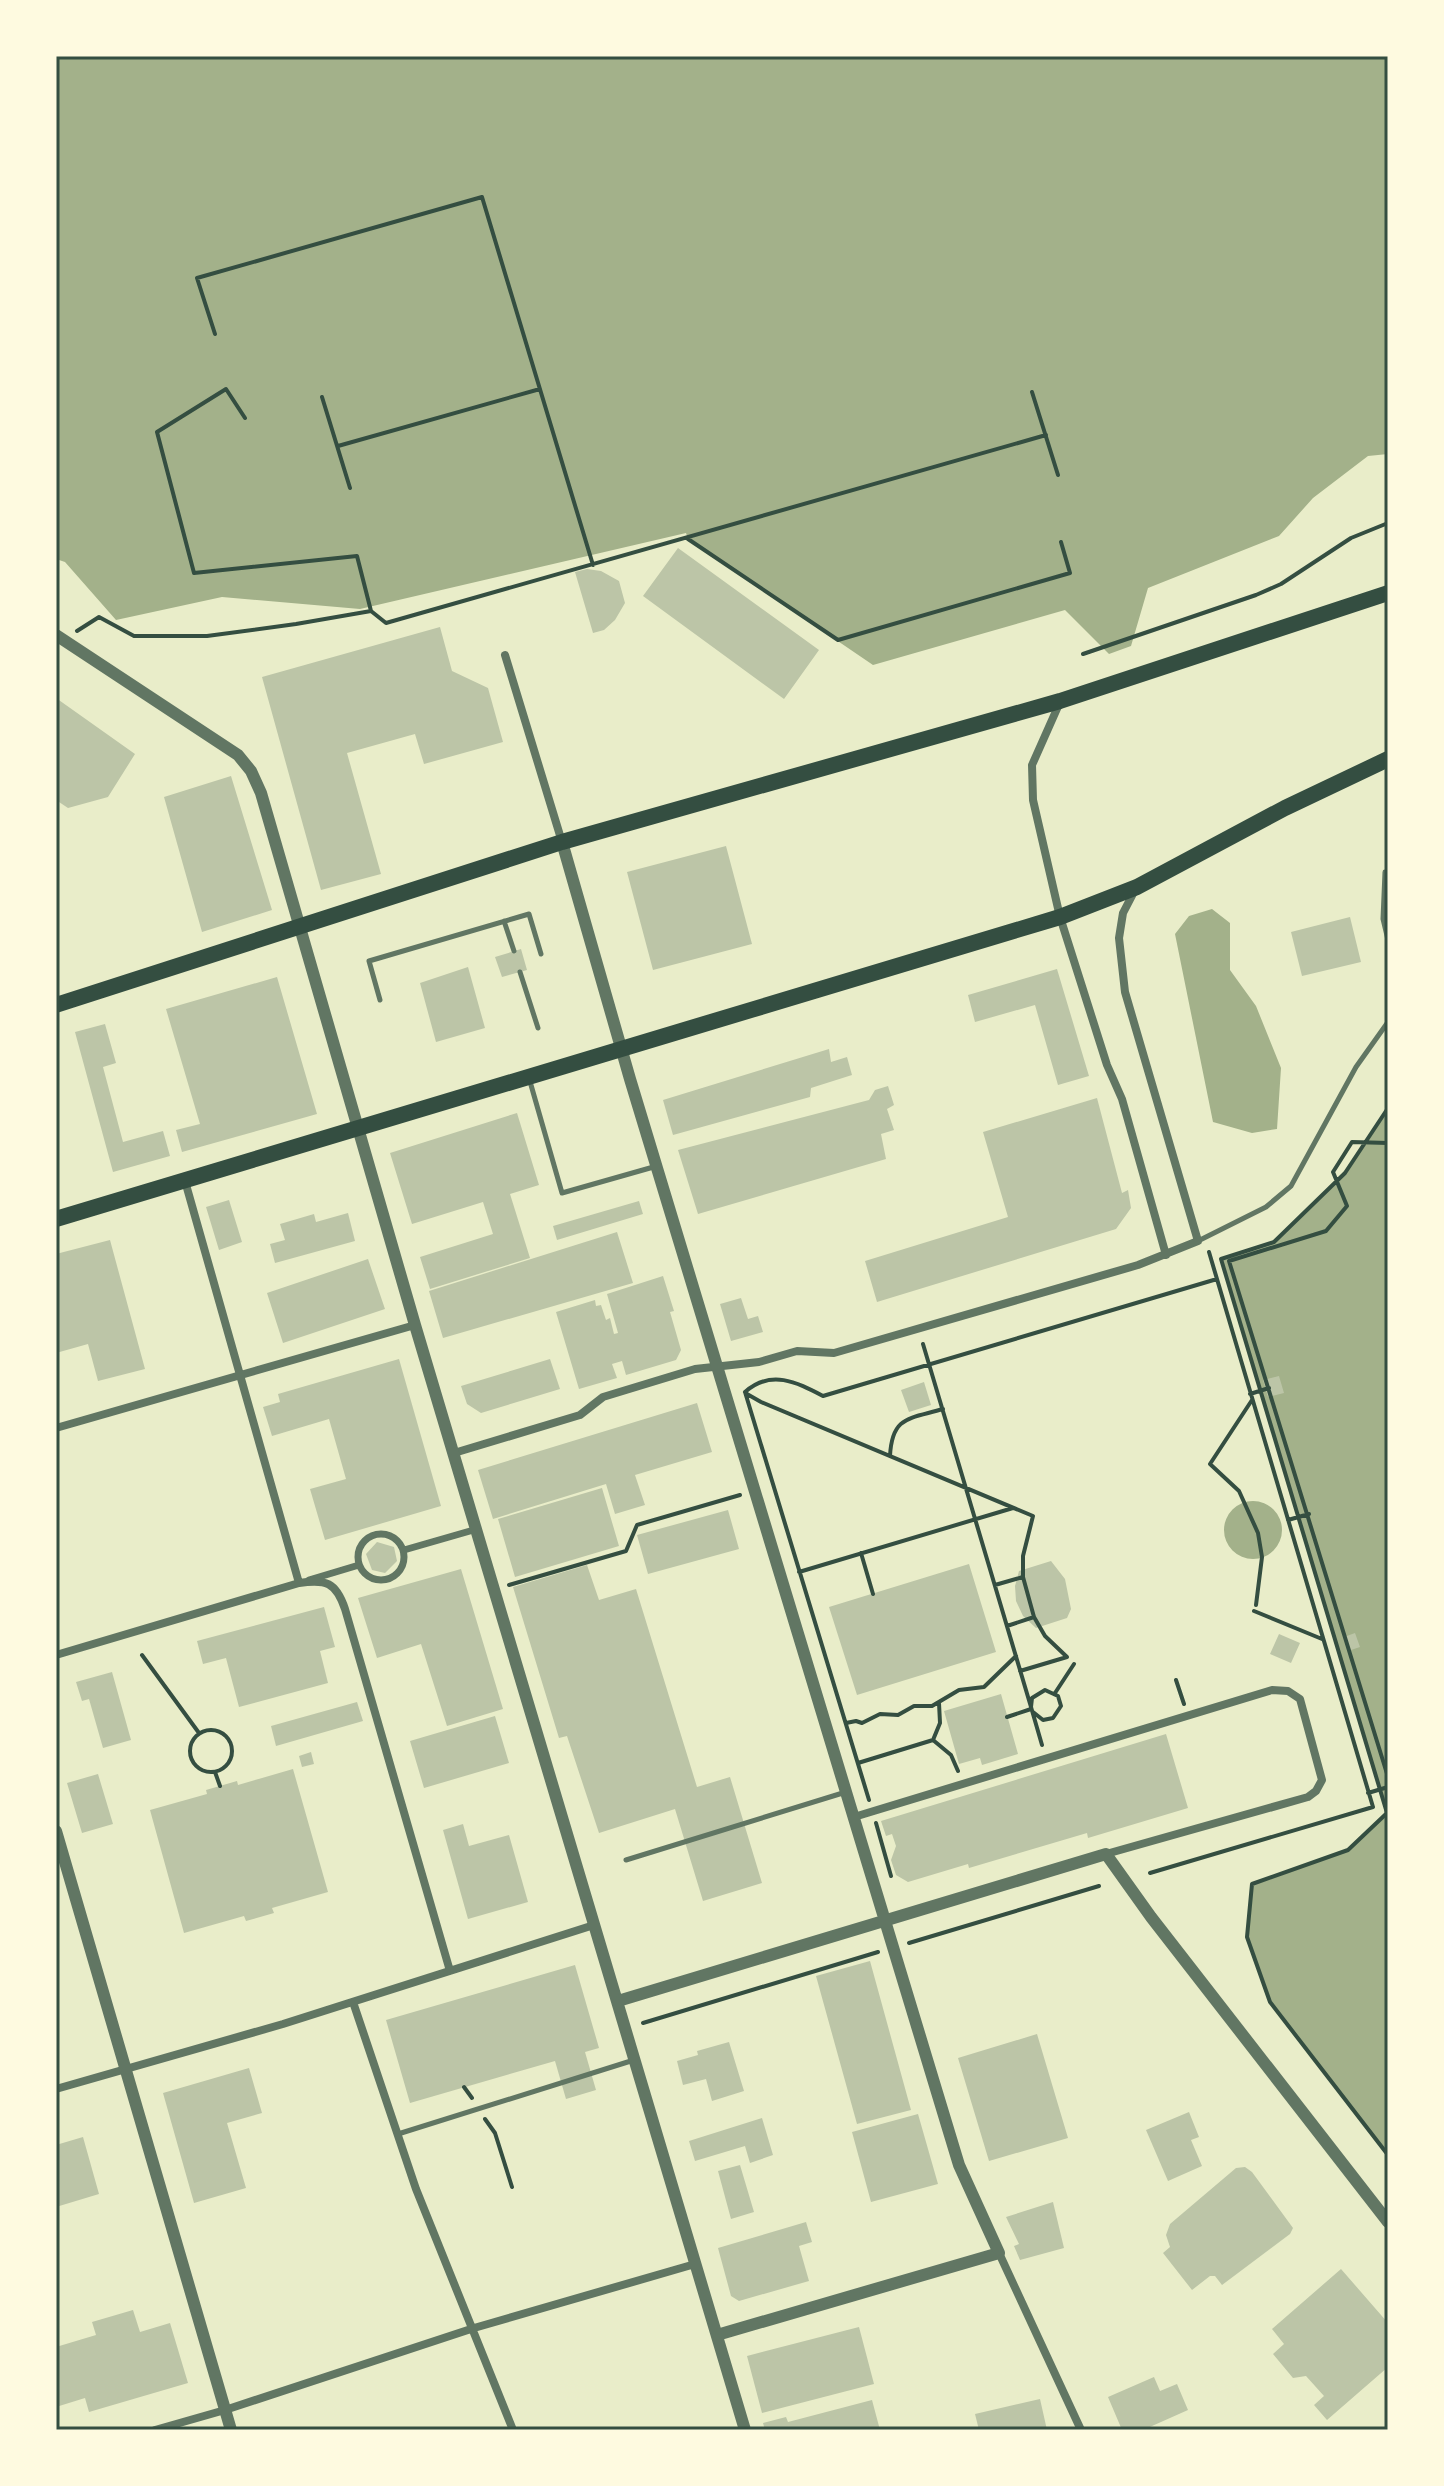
<svg xmlns="http://www.w3.org/2000/svg" width="1444" height="2486" viewBox="0 0 1444 2486" font-family="Jost,sans-serif">
<style>
.water{fill:#a3b18a}
.building{fill:#bcc5a7}
.lines{fill:none;stroke-linecap:round;stroke-linejoin:round}
.path{stroke:#344e41;stroke-width:4}
.service{stroke:#617663;stroke-width:5}
.pedestrian{stroke:#617663;stroke-width:7}
.minor{stroke:#617663;stroke-width:8}
.tertiary{stroke:#617663;stroke-width:12}
.primary{stroke:#344e41;stroke-width:16}
.neatline{fill:none;stroke:#344e41;stroke-width:3}
</style>
<rect width="100%" height="100%" fill="#e9edc9"/>
<!-- water -->
<path class="water" d="M56,56H1388V454L1368,456L1313,498L1279,536L1148,588L1131,646L1109,654L1065,610L873,665L688,539L686,533L360,609L222,597L116,620L65,562L56,559Z
M1212,909L1230,923V970L1256,1006L1281,1068L1277,1129L1252,1133L1213,1122L1175,934L1189,916Z
M1388,1108V2155L1270,2002L1247,1937L1252,1884L1348,1850L1387,1813L1221,1259L1274,1242L1345,1173Z
M1224 1530a29 29 0 1 1 58 0a29 29 0 1 1-58 0Z"/>
<!-- building -->
<path class="building" d="M678,548L819,650L784,699L643,596Z
M587,569L601,571L619,581L625,603L615,620L604,630L593,633L575,572Z
M440,627L452,671L488,688L503,742L424,764L415,734L347,753L381,874L321,890L262,677Z
M56,698L135,754L108,797L68,808L56,800Z
M231,776L272,910L202,932L164,797Z
M726,846L752,944L653,970L627,872Z
M1350,917L1361,962L1302,976L1291,932Z
M521,949L527,970L502,977L495,957Z
M468,967L485,1028L436,1042L420,983Z
M1057,969L1089,1076L1058,1085L1035,1005L975,1022L968,995Z
M277,977L317,1114L182,1152L176,1130L200,1124L166,1009Z
M105,1024L116,1063L103,1067L123,1142L163,1131L170,1156L113,1172L75,1032Z
M829,1049L831,1062L847,1057L852,1075L811,1088L810,1097L673,1135L663,1100Z
M888,1086L894,1105L887,1109L894,1130L881,1134L886,1159L698,1214L678,1150L869,1100L875,1090Z
M1097,1098L1122,1193L1128,1190L1131,1208L1116,1229L877,1302L865,1261L1008,1217L983,1132Z
M517,1113L539,1185L510,1194L530,1258L430,1289L420,1257L493,1234L483,1202L412,1224L390,1153Z
M229,1200L242,1242L219,1250L206,1207Z
M639,1201L643,1214L557,1240L553,1226Z
M348,1213L355,1241L275,1263L270,1244L285,1240L280,1224L314,1214L316,1222Z
M617,1232L633,1283L443,1338L429,1291Z
M110,1240L145,1369L98,1381L88,1344L56,1353V1254Z
M368,1259L385,1309L283,1343L267,1293Z
M663,1276L674,1311L670,1312L681,1350L676,1360L626,1375L622,1361L612,1364L617,1378L579,1389L556,1312L595,1300L596,1306L601,1305L606,1320L610,1318L614,1334L618,1333L607,1294Z
M741,1298L748,1319L758,1316L763,1332L731,1341L720,1304Z
M399,1359L441,1506L325,1540L310,1489L346,1479L329,1419L272,1436L263,1407L280,1402L278,1394Z
M550,1359L560,1389L481,1413L467,1404L461,1386Z
M1279,1376L1284,1393L1268,1397L1263,1380Z
M924,1382L931,1405L909,1412L901,1390Z
M697,1403L712,1452L635,1475L645,1505L615,1514L606,1484L493,1519L478,1470Z
M602,1488L619,1546L515,1577L498,1519Z
M728,1510L739,1549L648,1574L637,1535Z
M377,1542L394,1547L397,1561L385,1573L372,1570L366,1554Z
M1051,1561L1065,1579L1071,1609L1067,1618L1036,1628L1023,1616L1016,1601L1015,1586L1019,1571Z
M969,1564L996,1652L857,1695L829,1607Z
M587,1565L599,1600L636,1589L697,1787L730,1777L762,1883L703,1901L675,1809L599,1833L567,1736L559,1738L513,1587Z
M461,1569L503,1709L447,1726L421,1644L377,1658L358,1598Z
M324,1607L335,1647L320,1651L328,1683L239,1707L226,1658L203,1664L197,1641Z
M1355,1633L1360,1647L1348,1651L1344,1637Z
M1279,1634L1300,1643L1291,1663L1270,1654Z
M112,1672L131,1740L103,1748L89,1699L82,1701L76,1682Z
M1001,1694L1018,1754L982,1765L980,1758L959,1764L944,1711Z
M357,1702L363,1721L276,1746L271,1726Z
M495,1716L509,1763L424,1788L410,1741Z
M1166,1734L1188,1808L1088,1838L1087,1833L969,1868L968,1864L908,1882L896,1875L891,1860L896,1846L892,1834L886,1836L881,1821Z
M311,1752L314,1764L302,1767L299,1756Z
M293,1769L328,1892L272,1908L274,1913L246,1921L244,1916L184,1933L150,1810L207,1794L206,1790L237,1781L238,1785Z
M98,1774L113,1824L82,1833L67,1783Z
M463,1824L469,1846L509,1835L528,1902L468,1919L443,1830Z
M870,1961L911,2110L857,2124L816,1976Z
M575,1965L599,2048L585,2052L596,2090L566,2099L555,2061L410,2103L386,2020Z
M1037,2034L1068,2138L989,2161L958,2058Z
M729,2042L744,2091L712,2101L706,2079L683,2085L677,2061L698,2055L697,2051Z
M249,2068L262,2113L227,2123L246,2188L194,2203L163,2093Z
M1189,2112L1199,2137L1191,2140L1202,2166L1168,2181L1146,2130Z
M918,2114L938,2184L871,2202L852,2132Z
M762,2118L773,2155L750,2163L745,2146L695,2161L689,2141Z
M83,2137L99,2194L56,2207V2145Z
M740,2165L754,2212L731,2219L718,2171Z
M1245,2167L1252,2172L1293,2228L1290,2234L1222,2285L1215,2276H1210L1192,2290L1163,2253L1170,2247L1166,2235L1170,2224L1236,2168Z
M1053,2202L1064,2248L1020,2260L1014,2246L1019,2244L1006,2217Z
M806,2222L812,2242L799,2246L809,2281L739,2301L731,2296L718,2248Z
M1341,2269L1388,2323V2367L1327,2420L1314,2405L1324,2396L1306,2376L1293,2378L1273,2354L1284,2344L1272,2329Z
M133,2310L140,2332L170,2323L188,2383L89,2412L85,2398L56,2407V2347L96,2335L92,2322Z
M859,2327L874,2384L762,2413L747,2356Z
M1154,2377L1160,2391L1177,2384L1188,2410L1143,2430H1122L1108,2397Z
M1040,2399L1047,2430H979L975,2414Z
M872,2400L880,2430H765L763,2423L786,2417L788,2422Z"/>
<g class="lines">
<!-- path -->
<path class="path" d="M215,334L197,278L482,197L593,565
M1032,392L1058,475
M322,397L350,488
M245,418L226,389L157,432L194,573L357,556L371,611
M338,446L540,389
M688,539L838,640L1070,573L1061,542
M77,631L99,617L134,636H207L296,624L371,611L386,623L1046,435
M1083,654L1256,595L1281,584L1351,538L1388,523
M1388,1108L1345,1173L1274,1242L1221,1259L1387,1813L1348,1850L1252,1884L1247,1937L1270,2002L1388,2155
M1388,1143L1352,1142L1333,1172L1347,1206L1326,1231L1229,1261L1388,1777
M923,1344L1031,1707
M745,1392L869,1800
M745,1392C771,1369 796,1382 823,1396L1217,1279
M747,1394L761,1402L1033,1516L1023,1556V1577
M1250,1394L1269,1388
M1252,1400L1210,1464L1239,1491L1258,1533L1262,1557L1256,1605
M890,1456C892,1416 909,1419 943,1409
M1288,1520L1309,1514
M861,1553L873,1594
M799,1572L1013,1508
M509,1585L626,1551L637,1525L740,1495
M995,1585L1023,1577L1034,1617L1007,1626
M1254,1611L1322,1639
M142,1655L199,1733
M1020,1671L1067,1657L1045,1636L1034,1617
M1176,1680L1184,1704
M1055,1693L1074,1664
M1033,1712L1043,1720L1053,1718L1061,1706L1058,1696L1045,1690L1032,1698L1031,1707L1042,1745
M1007,1717L1031,1709
M846,1723L856,1721L862,1723L880,1714L898,1715L914,1706H932L959,1690L984,1687L1016,1656
M190 1751a21 21 0 1 1 42 0a21 21 0 1 1-42 0Z
M933,1740L951,1755L958,1771
M858,1763L933,1740L940,1723L939,1703
M215,1772L220,1786
M1368,1793L1388,1787
M876,1823L891,1876
M1150,1873L1373,1807L1209,1252
M909,1943L1099,1886
M643,2023L878,1952
M464,2087L472,2098
M485,2119L495,2133L512,2187"/>
<!-- service -->
<path class="service" d="M1385,872L1383,919L1388,940
M504,921L514,951
M520,972L538,1028
M380,1000L369,961L529,914L541,954
M529,1078L562,1193L657,1166
M1198,1241L1266,1207L1291,1186L1356,1067L1388,1022
M626,1860L846,1792
M398,2134L634,2060"/>
<!-- pedestrian -->
<path class="pedestrian" d="M358 1557a23 23 0 1 1 46 0a23 23 0 1 1-46 0Z
M404,1550L477,1529
M309,1580L359,1565"/>
<!-- minor -->
<path class="minor" d="M505,655L562,842
M1060,702L1032,765L1033,800L1060,917L1107,1065L1122,1099L1166,1255
M185,1181L299,1583
M56,1428L415,1325
M454,1453L580,1415L603,1397L695,1369L759,1362L797,1351L834,1353L1138,1265L1198,1241L1125,992L1119,938L1123,913L1136,888
M56,1655L299,1583C326,1579 336,1582 345,1609L450,1971
M854,1817L1272,1690L1288,1691L1300,1699L1322,1780L1316,1791L1308,1797L1106,1854
M353,2002L416,2189L513,2430
M56,2089L283,2024L594,1925
M999,2253L1081,2430
M155,2430L225,2410L474,2328L695,2264"/>
<!-- tertiary -->
<path class="tertiary" d="M56,635L238,755L251,771L261,793L415,1325L745,2430
M562,842L630,1079L959,2165L999,2253L717,2335
M56,1831L231,2430
M618,2001L1106,1854L1151,1917L1388,2222"/>
<!-- primary -->
<path class="primary" d="M56,1005L562,842L1060,701L1388,593
M56,1219L1060,917L1137,887L1285,808L1388,759"/>
</g>
<!-- border -->
<rect width="1444" height="2486" fill="none" stroke="#fefae0" stroke-width="116"/>
<rect x="58" y="58" width="1328" height="2370" class="neatline"/>
</svg>
